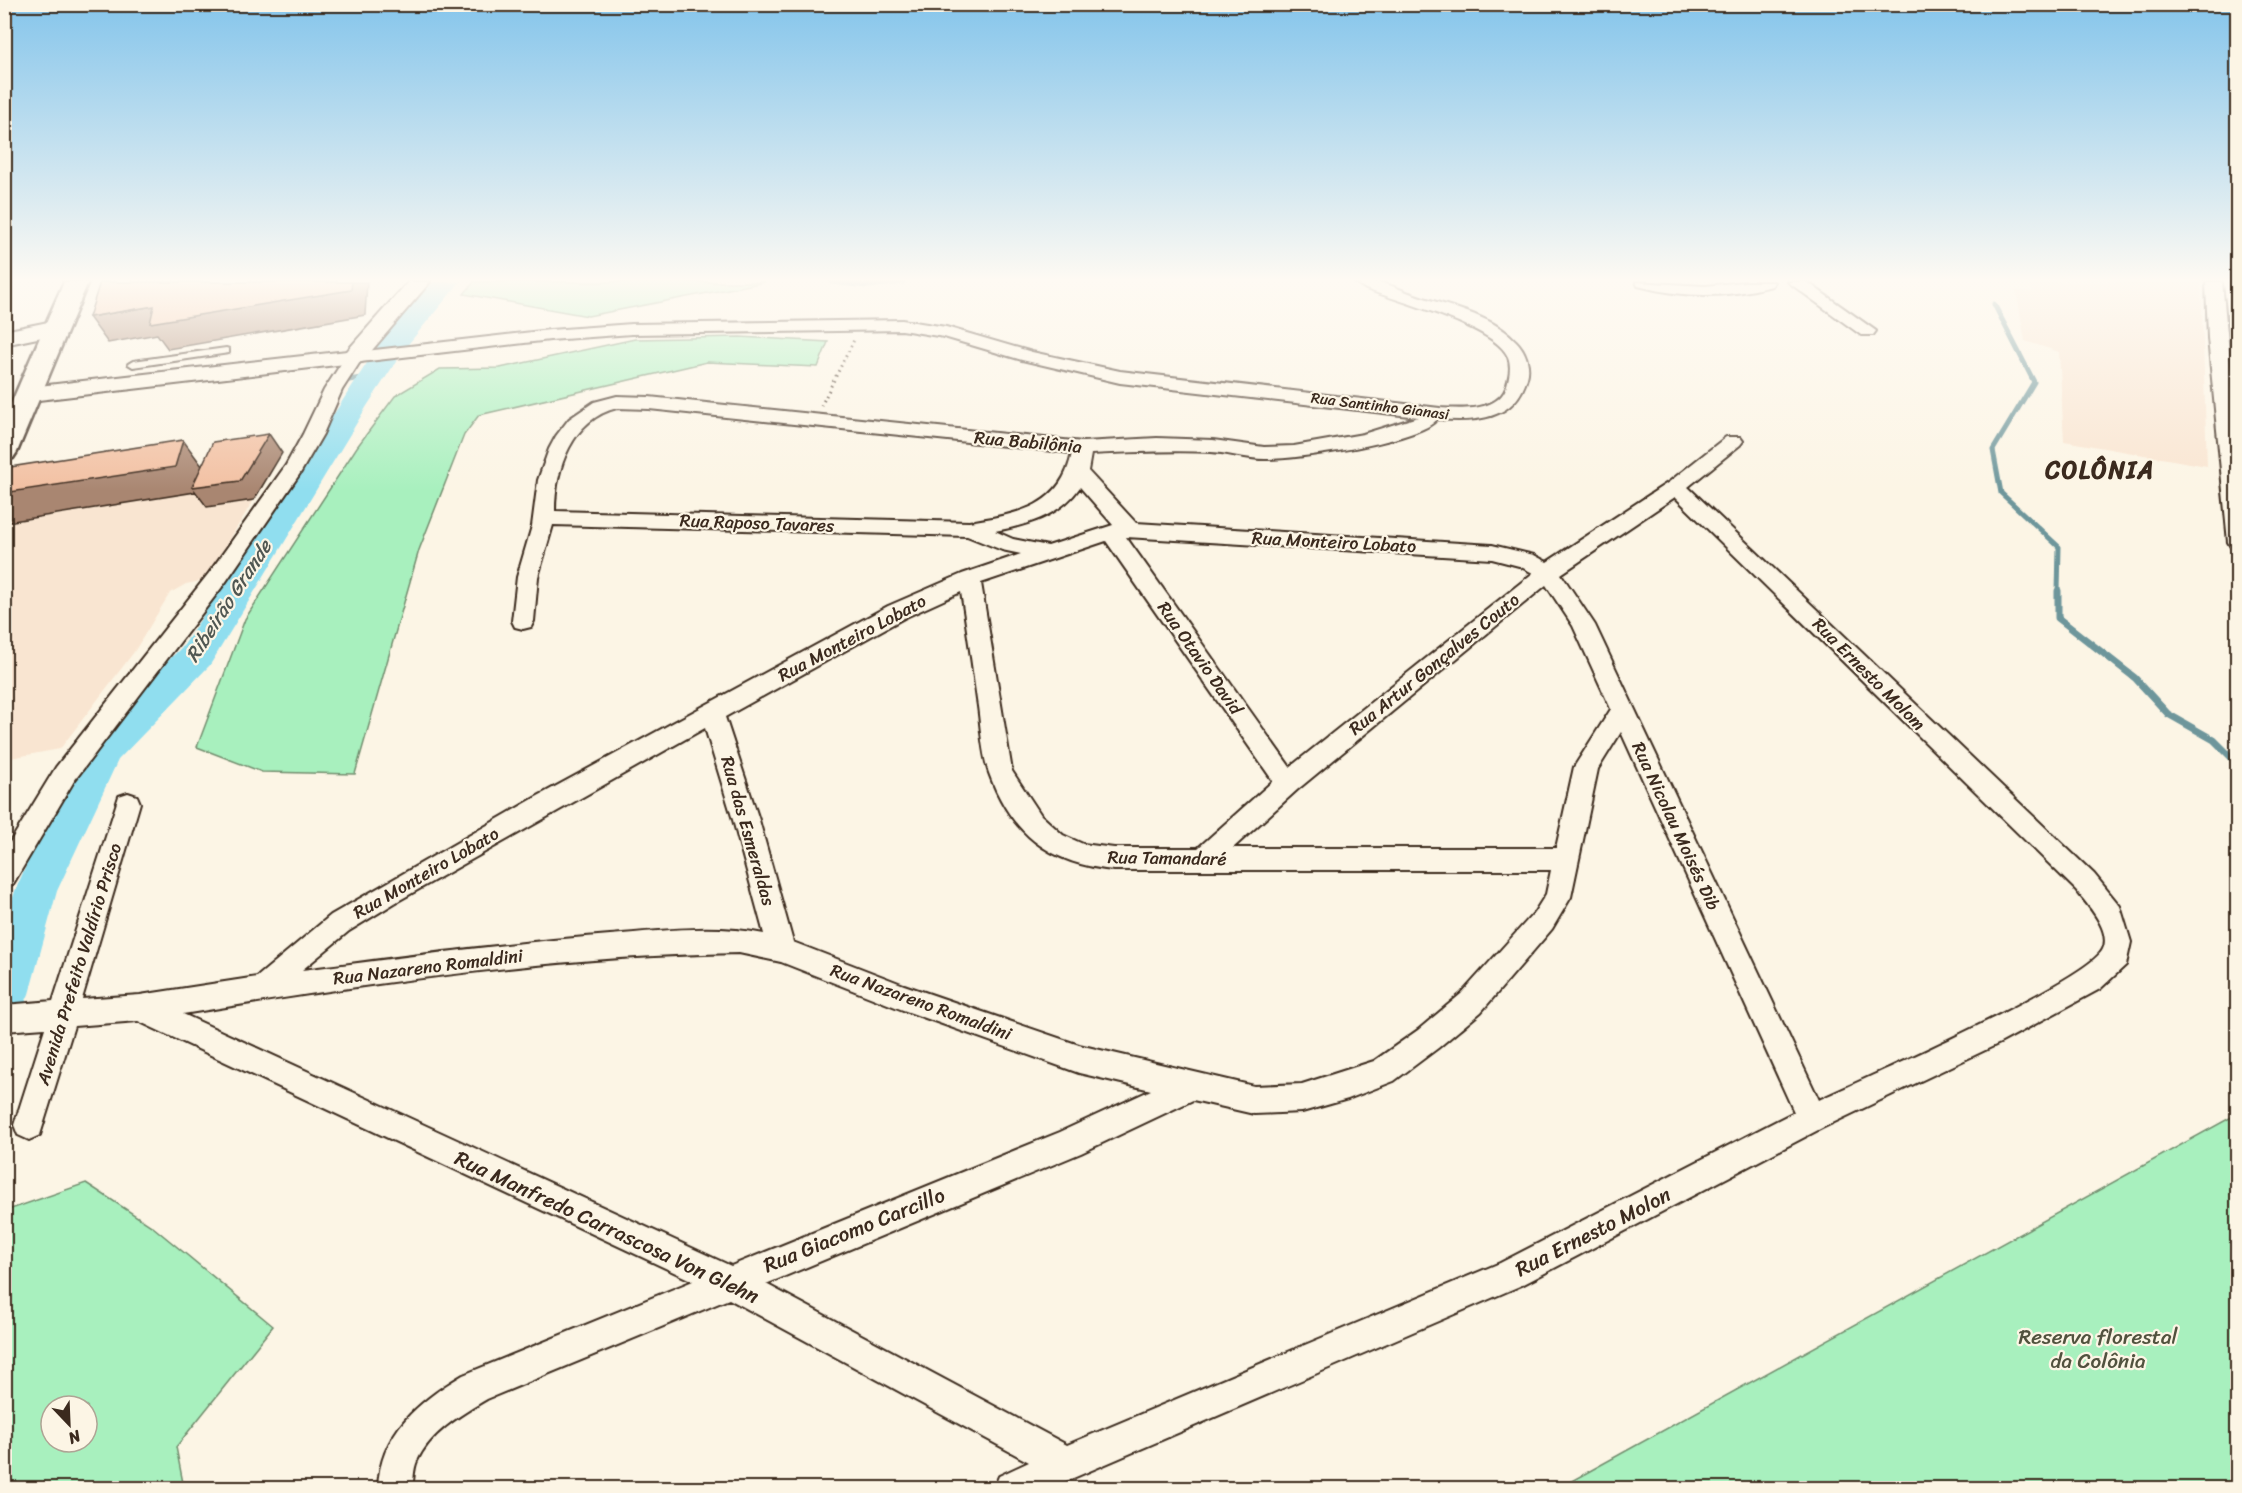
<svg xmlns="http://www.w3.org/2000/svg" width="2242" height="1493" viewBox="0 0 2242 1493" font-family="Sriracha,sans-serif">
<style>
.built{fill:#f9e5d1}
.green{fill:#a8f0be;stroke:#728d6e;stroke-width:1.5;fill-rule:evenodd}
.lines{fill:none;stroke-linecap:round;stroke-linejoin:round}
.stream-far1{stroke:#6e969b;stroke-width:5}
.stream{stroke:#6e969b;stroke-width:7}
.river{fill:#90deef;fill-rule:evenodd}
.service-casing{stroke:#3b2a1e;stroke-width:4}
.minor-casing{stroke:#3b2a1e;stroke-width:4}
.tertiary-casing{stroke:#3b2a1e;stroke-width:4}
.secondary-casing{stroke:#3b2a1e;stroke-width:5}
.path{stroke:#3b2a1e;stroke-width:3;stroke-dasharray:1.5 4;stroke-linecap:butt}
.service{fill:#fcf5e5;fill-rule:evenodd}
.minor{fill:#fcf5e5;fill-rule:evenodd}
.tertiary{fill:#fcf5e5;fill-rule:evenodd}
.secondary{fill:#fcf5e5;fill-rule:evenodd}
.shaded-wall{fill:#a98671;stroke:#3b2a1e;stroke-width:1.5}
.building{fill:#f2c0a2;stroke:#3b2a1e;stroke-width:1.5}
.labels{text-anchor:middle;stroke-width:4.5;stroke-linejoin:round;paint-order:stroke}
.far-street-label{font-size:15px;fill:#3b2a1e;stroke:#fcf5e5}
.street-label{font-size:18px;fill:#3b2a1e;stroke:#fcf5e5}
.water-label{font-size:20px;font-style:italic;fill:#505752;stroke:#fcf5e5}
.near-street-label{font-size:21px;fill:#3b2a1e;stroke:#fcf5e5}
.near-park-label{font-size:21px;fill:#51523e;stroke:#fcf5e5}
.district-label{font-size:24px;font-weight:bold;letter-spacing:1.5px;fill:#3b2a1e;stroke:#fcf5e5}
</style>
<rect width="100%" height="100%" fill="#fcf5e5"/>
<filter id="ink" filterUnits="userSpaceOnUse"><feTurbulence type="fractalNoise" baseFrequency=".0167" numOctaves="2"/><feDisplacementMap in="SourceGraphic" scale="12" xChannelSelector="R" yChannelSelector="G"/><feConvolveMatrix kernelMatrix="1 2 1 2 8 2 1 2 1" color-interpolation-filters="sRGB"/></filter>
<g filter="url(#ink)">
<!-- built -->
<path class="built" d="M2030,282H2201L2207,466L2064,441L2059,352L2025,341L2016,290L2032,292Z
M282,453L205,580L186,584L170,593L134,652L60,749L5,759V528L19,495Z"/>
<!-- green -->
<path class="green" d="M474,282H765L588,316L464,294Z
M740,337L828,342L818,367L707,362L479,415L464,435L419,550L355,774L262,772L197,747L245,619L357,447L395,396L440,369L500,368L635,339Z
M2237,1114V1488H1559Z
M86,1183L153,1227L273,1326L176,1447L184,1488H5V1211ZM51,1406H87V1442H51Z"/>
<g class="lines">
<!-- stream-far1 -->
<path class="stream-far1" d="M832,282L867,286L903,282
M1994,304L2034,382L1993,450L2001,493L2059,547L2058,592
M349,380L373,376"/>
<!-- stream -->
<path class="stream" d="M2058,591V618L2135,678L2168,714L2214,740L2238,764"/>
<!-- river -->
<path class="river" d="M431,282H460L405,348L367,406L210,665L118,760L57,891L29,994L22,1009L4,1014V925L15,891L41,832L89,739L184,645L380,343Z"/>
<!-- service casing -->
<g class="service-casing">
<path id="service" d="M226,348L229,349V353L133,367L128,364L133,361Z"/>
</g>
<!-- minor casing -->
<g class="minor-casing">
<path id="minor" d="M1355,282C1362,282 1370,281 1378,282C1389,284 1401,290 1412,294C1445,306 1491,314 1516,341C1525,350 1531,365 1527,378C1515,421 1475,422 1437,419C1423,441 1294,460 1265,459C1247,459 1229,453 1211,452C1171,450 1131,452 1091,454L1088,471L1136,523L1492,545L1534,555L1547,562L1669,482L1726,437H1740L1743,441L1740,445L1688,487L2094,874L2120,906L2131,942L2126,965L2100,989L2000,1043L1822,1128L1522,1285L1050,1488H994L999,1476L1029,1462L729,1299L487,1399C462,1414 430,1432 417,1461C413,1470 414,1479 412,1488H378C380,1433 419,1401 463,1375L693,1281L138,1021L74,1026L40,1135L29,1140L18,1135L14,1125L45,1028L4,1031V1005L53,1001L119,796L128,793L137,796L140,803L82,999L140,995L257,977L331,915L538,796L888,606L962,574L1021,554L1002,550L967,536L553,525L538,577L534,621L531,627L523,629L515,627L512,621L517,577L532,526L538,480L549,449L556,436L569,419L594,402L617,396L649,397L1083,442L1157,438L1213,440L1264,447L1294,446L1363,434L1418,417L1120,383L1022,360L944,337L902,330L632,334L550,340L360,362L342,390L323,434L301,472L225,583L74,781L13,884L4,887V852L56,767L209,573L286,465L303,434L324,390L348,353L550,330L632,324L902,320L946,327L1032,352L1120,371L1440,408C1460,409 1497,412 1506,388C1509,378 1512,367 1508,357C1497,327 1397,301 1366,289ZM617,408L649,409L1072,453C1061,508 1017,514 969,522L555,511C555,469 572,419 617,408ZM1080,487L1113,525L1048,546L1013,539L995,531C1027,525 1060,516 1080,487ZM1675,497L2076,890C2086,903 2112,930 2103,949C2089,980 1862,1080 1819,1100L1595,625L1561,574ZM1126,537L1492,559L1519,566L1533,573L1290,767ZM1106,541L1273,781L1198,848H1114L1083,844L1063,835L1041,815L1012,771L981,583ZM1546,585L1573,626L1611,709L1574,767L1556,848H1233L1297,790ZM961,592C967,628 972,664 977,700C981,723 981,751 989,773C1011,834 1050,864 1114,870H1551L1546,894L1534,913L1461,994L1418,1030L1374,1061L1302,1084L1254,1086L1079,1045L904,985L793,942L759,820L725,717L904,618ZM705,728L733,820L764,934C714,924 661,931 610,935C507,943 405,957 302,970L349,931L398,901ZM1621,732L1794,1112L1500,1263L1067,1445L766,1284L1081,1153L1193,1100L1254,1114L1302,1112L1348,1099L1394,1081L1438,1048L1481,1012L1552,929L1571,897L1598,769ZM739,953L781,962L903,1010L1079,1073L1151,1090L1060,1132L731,1266L183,1014C366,984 553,956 739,953Z
M1636,282L1705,286L1744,282H1774L1772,286C1725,298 1685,298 1638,286Z
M1788,282H1807L1876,331L1873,335H1861Z
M2206,282H2222L2238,443V549L2231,547L2228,542L2208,338Z"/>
</g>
<!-- tertiary casing -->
<g class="tertiary-casing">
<path id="tertiary" d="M408,282H430L362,362L30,401L22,399L18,394L22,389L30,387L347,351Z
M58,320L66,322L69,327L66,332L4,345V331Z"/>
</g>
<!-- secondary casing -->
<g class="secondary-casing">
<path id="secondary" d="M64,282H88L17,452L13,458L4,460V420Z"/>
</g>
<!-- path -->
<path class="path" d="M821,406L854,340"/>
<!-- service -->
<use href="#service" class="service"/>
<!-- minor -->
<use href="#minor" class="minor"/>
<!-- tertiary -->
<use href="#tertiary" class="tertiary"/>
<!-- secondary -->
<use href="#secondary" class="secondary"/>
</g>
<!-- shaded-wall -->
<path class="shaded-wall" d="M352,282H367L365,315L168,349L157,334L108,343L89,317L154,306Z
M269,434L282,453L254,500L207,507L195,491V492L7,522L4,520V493L183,440L202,466Z"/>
<!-- building -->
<path class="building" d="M100,282H352L351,290L150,323L154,306L89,317Z
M269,434L240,481L192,487L213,442Z
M183,440L175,467L4,493V468Z"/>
</g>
<!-- sky -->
<linearGradient id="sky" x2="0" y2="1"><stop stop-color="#85c5eb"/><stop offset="0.57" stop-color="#fefaf3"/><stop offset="1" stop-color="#fefaf3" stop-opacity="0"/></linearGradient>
<rect width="2242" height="491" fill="url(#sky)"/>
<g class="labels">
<!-- far-street labels -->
<g class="far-street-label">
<text transform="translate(1380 406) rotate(7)" y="5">Rua Santinho Gianasi</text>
</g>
<!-- street labels -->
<g class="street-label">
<text transform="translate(1028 442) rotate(5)" y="6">Rua Babilônia</text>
<text transform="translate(757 523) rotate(2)" y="6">Rua Raposo Tavares</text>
<text transform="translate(1334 542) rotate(3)" y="6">Rua Monteiro Lobato</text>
<text transform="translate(852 638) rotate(-28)" y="6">Rua Monteiro Lobato</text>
<text transform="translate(1200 658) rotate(55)" y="6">Rua Otavio David</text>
<text transform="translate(1434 664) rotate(-39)" y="6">Rua Artur Gonçalves Couto</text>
<text transform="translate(1869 674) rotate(45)" y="6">Rua Ernesto Molom</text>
<text transform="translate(1676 826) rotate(65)" y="6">Rua Nicolau Moisés Dib</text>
<text transform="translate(748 831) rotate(74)" y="6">Rua das Esmeraldas</text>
<text transform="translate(1167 858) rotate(1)" y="6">Rua Tamandaré</text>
<text transform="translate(426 873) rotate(-30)" y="6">Rua Monteiro Lobato</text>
<text transform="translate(79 964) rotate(-73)" y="6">Avenida Prefeito Valdírio Prisco</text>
<text transform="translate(428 967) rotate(-7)" y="6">Rua Nazareno Romaldini</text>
<text transform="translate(921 1002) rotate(20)" y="6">Rua Nazareno Romaldini</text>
</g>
<!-- water labels -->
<g class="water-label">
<text transform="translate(228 601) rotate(-57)" y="7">Ribeirão Grande</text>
</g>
<!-- near-street labels -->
<g class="near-street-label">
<text transform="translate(607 1227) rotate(25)" y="7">Rua Manfredo Carrascosa Von Glehn</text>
<text transform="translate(854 1230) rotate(-22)" y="7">Rua Giacomo Carcillo</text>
<text transform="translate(1593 1232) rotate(-27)" y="7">Rua Ernesto Molon</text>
</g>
<!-- near-park labels -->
<g class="near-park-label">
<text x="2098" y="1344">Reserva florestal<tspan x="2098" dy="24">da Colônia</tspan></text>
</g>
<!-- district labels -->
<g class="district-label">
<text x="2100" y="478">COLÔNIA</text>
</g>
</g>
<!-- margin -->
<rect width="2242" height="1493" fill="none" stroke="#fcf5e5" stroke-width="24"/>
<rect x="12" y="12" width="2218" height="1469" fill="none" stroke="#3b2a1e" stroke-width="2" filter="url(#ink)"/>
<!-- north arrow -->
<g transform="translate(69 1424) rotate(157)"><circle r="28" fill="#fcf5e5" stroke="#afa495" stroke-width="1.5"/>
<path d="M0-4.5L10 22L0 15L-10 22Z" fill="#3b2a1e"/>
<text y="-9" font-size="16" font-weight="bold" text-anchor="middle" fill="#3b2a1e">N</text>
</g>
</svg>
